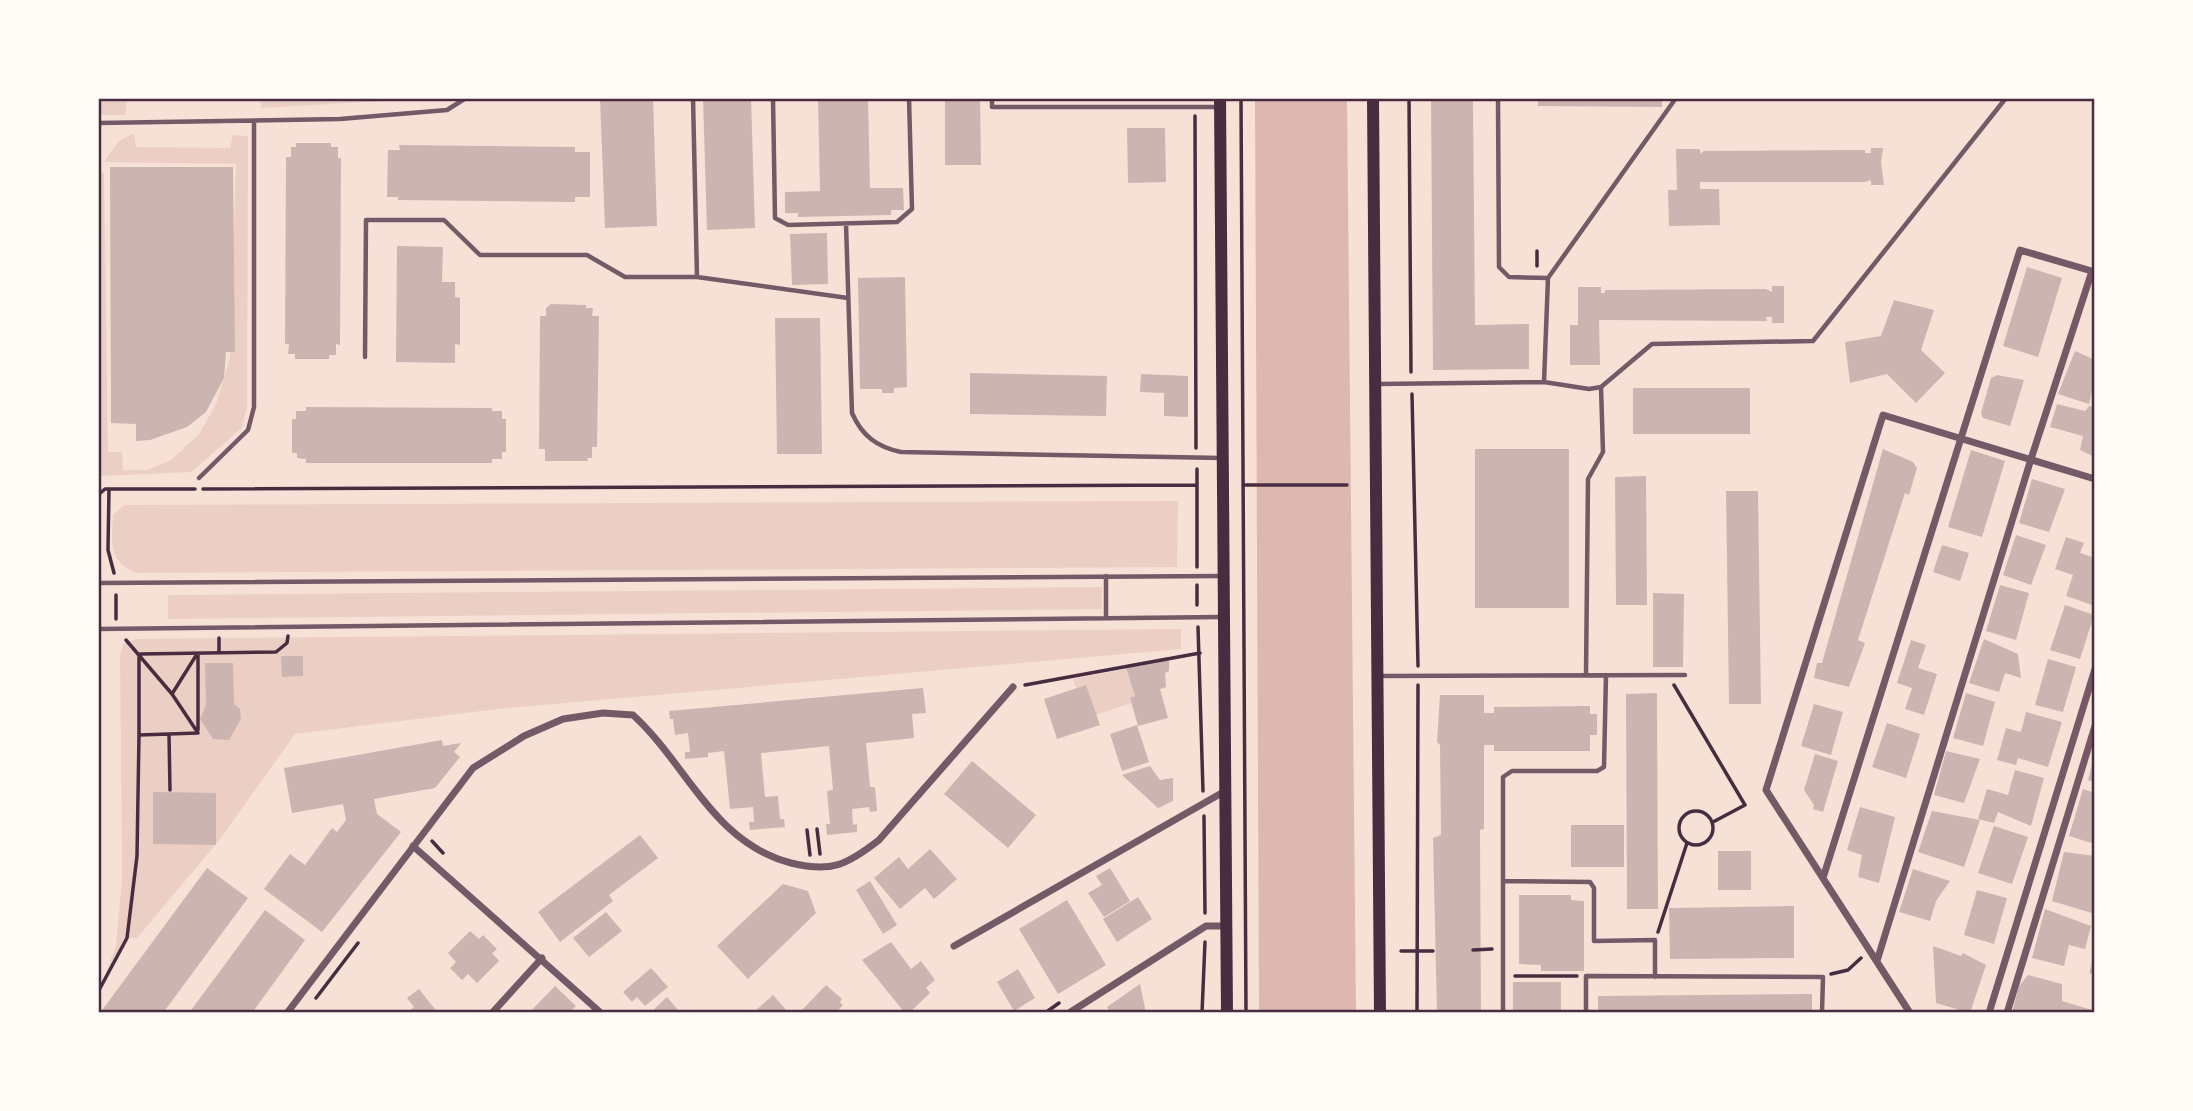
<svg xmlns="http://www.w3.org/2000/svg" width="2193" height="1111" viewBox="0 0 2193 1111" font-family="'Work Sans',sans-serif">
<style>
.green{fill:#ebcfc5}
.water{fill:#dcb8b0}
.building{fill:#ccb4b1}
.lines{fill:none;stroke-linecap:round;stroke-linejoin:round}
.path{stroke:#4a2c40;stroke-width:3.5}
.service{stroke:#755966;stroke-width:4.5}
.minor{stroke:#755966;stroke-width:7}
.secondary{stroke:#4a2c40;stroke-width:12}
.neatline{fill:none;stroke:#4a2c40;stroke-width:2.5}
</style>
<rect width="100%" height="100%" fill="#f7e1d7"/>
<!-- green -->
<path class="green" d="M98,98H127L125,115H98Z
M260,98H438L261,108Z
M134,133L136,147L230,148L233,135L248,136L247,407L242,428L191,472L101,476L98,172L104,173L108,452H122L123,470H147L171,460L199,434L216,404L230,358L236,164L104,162L119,141Z
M1178,501L1177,567L136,573C107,560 112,543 113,515L124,505Z
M1102,587V609L168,619V595Z
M1181,629V649L498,709L295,734L217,843L137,938H127L100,991L116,945L122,879L120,655L123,644L136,639Z
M1126,669L1137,701L1087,718L1073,679Z"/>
<!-- water -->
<path class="water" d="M1255,98H1347L1356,1013H1259Z"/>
<!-- building -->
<path class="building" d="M600,98H653L657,226L605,228Z
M703,98H751L755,228L707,230Z
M818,98H868L870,188H903L904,210H891V215L798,217V213H785V192L820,191Z
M945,98H980L981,165H945Z
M1431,98H1473L1475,325L1529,324V369L1433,370Z
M1538,98H1662V107L1538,106Z
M1127,128H1165L1166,182L1128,183Z
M296,143H331V147H338V158H341L340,345L336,344V355H329V359H295V354H288L289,344H285L286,157H291V147H296Z
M399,145L575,147V152H590V197H575V202L398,200V197H387L388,150H400Z
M1871,148H1883L1881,162L1884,185H1871V180L1865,182H1700V189H1719L1720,225L1669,226L1668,190H1677L1676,149H1700V154L1704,151L1865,150V153H1871Z
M110,167H233L235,352H226L224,378L206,412L187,427L150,440L136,441V424L111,423Z
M827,233L828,284L792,285L790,234Z
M397,246L443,247L442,282H455V297L460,298V345L455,344V363L396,362Z
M2027,267L2062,278L2038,357L2003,346Z
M905,277L907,387L894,388V393H882V389H860L858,278Z
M1772,286H1784V323H1772V317H1766L1767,321L1599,320L1600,365H1570V325H1578V287H1601V293H1605V290L1766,289L1772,292Z
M1894,300L1934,310L1921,350L1945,373L1916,403L1887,374L1850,383L1845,342L1881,336Z
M551,304L586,305V308H593L592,316H599L597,447H592V458H587L588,461H545V449H539L540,316H546V308Z
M775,318H820L822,454H777Z
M2075,351L2095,360V379L2089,404L2058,394Z
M970,373L1107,376L1106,416L970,414Z
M1141,374L1188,376V417L1164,416V393L1140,392Z
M1997,375L2024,380L2010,426L1983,418L1981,413L1991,378Z
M1633,388H1750V434H1633Z
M2057,404L2085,411L2089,406L2095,407V457L2080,450L2083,436L2050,427Z
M306,407L492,408V411H502V419H506V452H502V459H492V463H306V459L297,458V453H292V419H296V411H306Z
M1475,449H1569V608H1475Z
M1883,449L1913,462L1917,468L1909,495L1905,493L1858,640L1865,643L1849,687L1814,678L1817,663H1822Z
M1971,450L2005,461L1982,537L1948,527Z
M1646,476L1647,605H1616L1615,477Z
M2032,479L2065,489L2049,532L2019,523Z
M1726,491H1758L1761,704H1729Z
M2016,535L2046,545L2031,585L2003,575Z
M2066,537L2084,543L2080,553L2095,558V606L2066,596L2073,575L2055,569Z
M1942,545L1969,553L1960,581L1933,572Z
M2000,585L2029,593L2016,640L1986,631Z
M1653,593L1684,594L1683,667H1653Z
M2065,605L2094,615L2080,659L2050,650Z
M1984,639L2018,654L2021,678L2005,673L1999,692L1969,683Z
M1911,640L1926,645L1918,668L1937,674L1924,715L1905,709L1912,688L1897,683Z
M281,656H303V676L282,677Z
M1169,657V671L1165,673L1166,687L1160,689L1168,718L1138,726L1130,698L1135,696L1125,665Z
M2048,659L2076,667L2063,712L2035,705Z
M205,663H233L234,704L240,709L241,719L229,740L213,739L200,719L206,705Z
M1086,685L1100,725L1057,739L1044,699Z
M923,688L926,713L912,714L914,738L866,743L870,787H875L877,811L870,812L869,807L852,809L853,825L857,824V832L827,835L826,824H830L827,791L833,790L829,746L761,753L765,797L778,796L780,819H784L785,827L750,830L749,822H754L753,807L730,809L724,751L708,753V757L685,759V752H690L688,733L675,735L673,719H670L669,711Z
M1657,693L1658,909H1627L1626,694Z
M1966,693L1995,702L1983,746L1953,738Z
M1440,695H1484V713H1494V707L1590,706V714H1597V735H1590V751H1494V745H1484V829L1480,830V835L1481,1013H1437L1433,838L1441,835L1440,745L1437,742Z
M1814,704L1843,712L1831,755L1801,746Z
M2026,712L2062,722L2048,767L2018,758L2016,765L1997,760L2006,728L2021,732Z
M1887,723L1920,734L1906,778L1872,767Z
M1137,725L1149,762L1122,771L1110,734Z
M442,740L443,746L461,743L454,752L460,757L435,788L374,799L377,814L401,832L322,932L264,889L290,854L305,865L332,828L337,832L346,820L343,804L292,813L284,768Z
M1946,751L1980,759L1964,803L1934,795Z
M1815,754L1838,761L1823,812L1813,809L1814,805L1804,790Z
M2094,757L2095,758V782L2088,780Z
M972,761L1036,815L1008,848L944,794Z
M1150,766L1160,780L1173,778V801L1158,808L1122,775Z
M2015,770L2044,778L2031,826L1998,812L1994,823L1978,819L1987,789L2008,795Z
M2083,789L2095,793V844L2069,836Z
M153,792L216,793V845L153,844Z
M1860,807L1895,817L1879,883L1858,877L1862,855L1847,850Z
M1932,811L1980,820L1964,867L1918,852Z
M1571,825H1624V867H1571Z
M1994,826L2028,837L2012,884L1978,873Z
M640,835L658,858L609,895L613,901L560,942L538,912Z
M930,849L957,879L934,899L925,888L900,909L874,878L899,857L908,869Z
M1718,851H1751V890H1718Z
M2064,852L2095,856V914L2052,901Z
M207,868L248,898L163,1013H100Z
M1110,868L1130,901L1104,917L1088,893L1102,885L1096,876Z
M1913,869L1950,881L1936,901L1930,921L1899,912Z
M870,881L897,925L883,934L856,890Z
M783,884L808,891L816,913L748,979L717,946Z
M1977,890L2007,898L1994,944L1964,935Z
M1519,895H1571V900L1584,901V971H1541V965L1519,964Z
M1138,897L1152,919L1117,942L1103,919Z
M1067,900L1106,965L1058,994L1019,929Z
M1794,906V958L1670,959L1669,908Z
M2045,909L2091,926L2085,949L2069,945L2064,966L2032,958Z
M265,910L305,940L252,1013H189Z
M606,912L622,931L589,957L573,938Z
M470,931L479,939L483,935L497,949L492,953L499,961L477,983L468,974L462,980L450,968L456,962L448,953Z
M891,942L911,969L921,961L935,980L926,988L930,993L909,1013H905L862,960Z
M1933,946L1961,956L1963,953L1986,965L1970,1013L1936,1003Z
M2095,953V975L2089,973Z
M651,968L668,987L645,1006L637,997L632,1002L623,992Z
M1018,969L1035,998L1014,1011L997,982Z
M2028,975L2062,984V1001L2095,1011L2012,1013L2019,986Z
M1513,982H1561V1013H1513Z
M1140,984L1146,1013H1111L1107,1007Z
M826,985L842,999L840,1002L843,1005L836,1013H805L802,1010Z
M555,986L576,1006L569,1013H529Z
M419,989L438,1013L409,1011L414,1007L407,998Z
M1812,994V1013H1598V996Z
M773,995L787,1011L785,1013H753Z
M667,997L678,1010L675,1013H650Z"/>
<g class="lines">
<!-- path -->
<path class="path" d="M1241,98L1246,1013
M1409,98L1411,372
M1195,116L1196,448
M1537,266V251
M1412,394L1418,666
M1197,469V567
M1243,485H1347
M109,489L108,550L114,573
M203,489L1197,485
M98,495L105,489H195
M1197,585V605
M116,619V595
M1198,627L1203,791
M126,640L172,694L198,733
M219,653V638
M140,654L276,652L287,643L288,636
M198,654V730
M139,657V735
M1025,685L1200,653
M1674,685L1745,805L1713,822
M172,694L197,654
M169,734L170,790
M1679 828a17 17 0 1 1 34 0a17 17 0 1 1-34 0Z
M1204,816L1205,913
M817,829L820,854
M807,830L810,855
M432,841L443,853
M1658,932L1687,843
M1473,950L1492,949
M1401,951H1433
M1831,974L1848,970L1861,958
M1515,976H1577
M98,992L127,938L137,856L139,735L198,733
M316,998L358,943
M1045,1013L1059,1003
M1202,1013L1205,942
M1417,1013L1418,685"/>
<!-- service -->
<path class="service" d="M693,98L697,277
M773,98L775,218L788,225L897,222L912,209L909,98
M992,98V107H1220
M1498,98L1499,267L1509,277L1548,278
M98,123L340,119L447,110L466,98
M846,224L852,413C862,436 877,447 901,452L1222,458
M365,357L366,220H444L480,255H587L625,277H697L848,298
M1544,382L1548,278L1676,98
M1378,384L1544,382L1589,389L1601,387L1652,344L1813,341L2006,98
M199,478L248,430L254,407V121
M1106,576V618
M98,583L1223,576
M98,629L1221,617
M1586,675L1588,479L1603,452L1601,387
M1378,676L1685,675
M1503,881L1590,882L1594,888V941L1655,940V977
M1503,1013V777L1512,771H1597L1604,767L1606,675
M1586,1013V976L1823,977L1822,1013"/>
<!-- minor -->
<path class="minor" d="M413,846L601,1013
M1823,878L2020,250L2095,272
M954,946L1227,790
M1877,961L2031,459L2092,271
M287,1013L473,768L524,736L563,719L603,713L633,715C687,764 713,843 791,863C831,873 847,865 879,840L1013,687
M492,1013L542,958
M1069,1013L1206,926H1227
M1910,1013L1766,790L1883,415L2095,479
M1989,1013L2095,669
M2007,1013L2095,726"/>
<!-- secondary -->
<path class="secondary" d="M1220,98L1227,1013
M1373,98L1380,1013"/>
</g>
<!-- border -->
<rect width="2193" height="1111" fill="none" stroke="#fffaf5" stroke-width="200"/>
<rect x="100" y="100" width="1993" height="911" class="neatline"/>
</svg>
